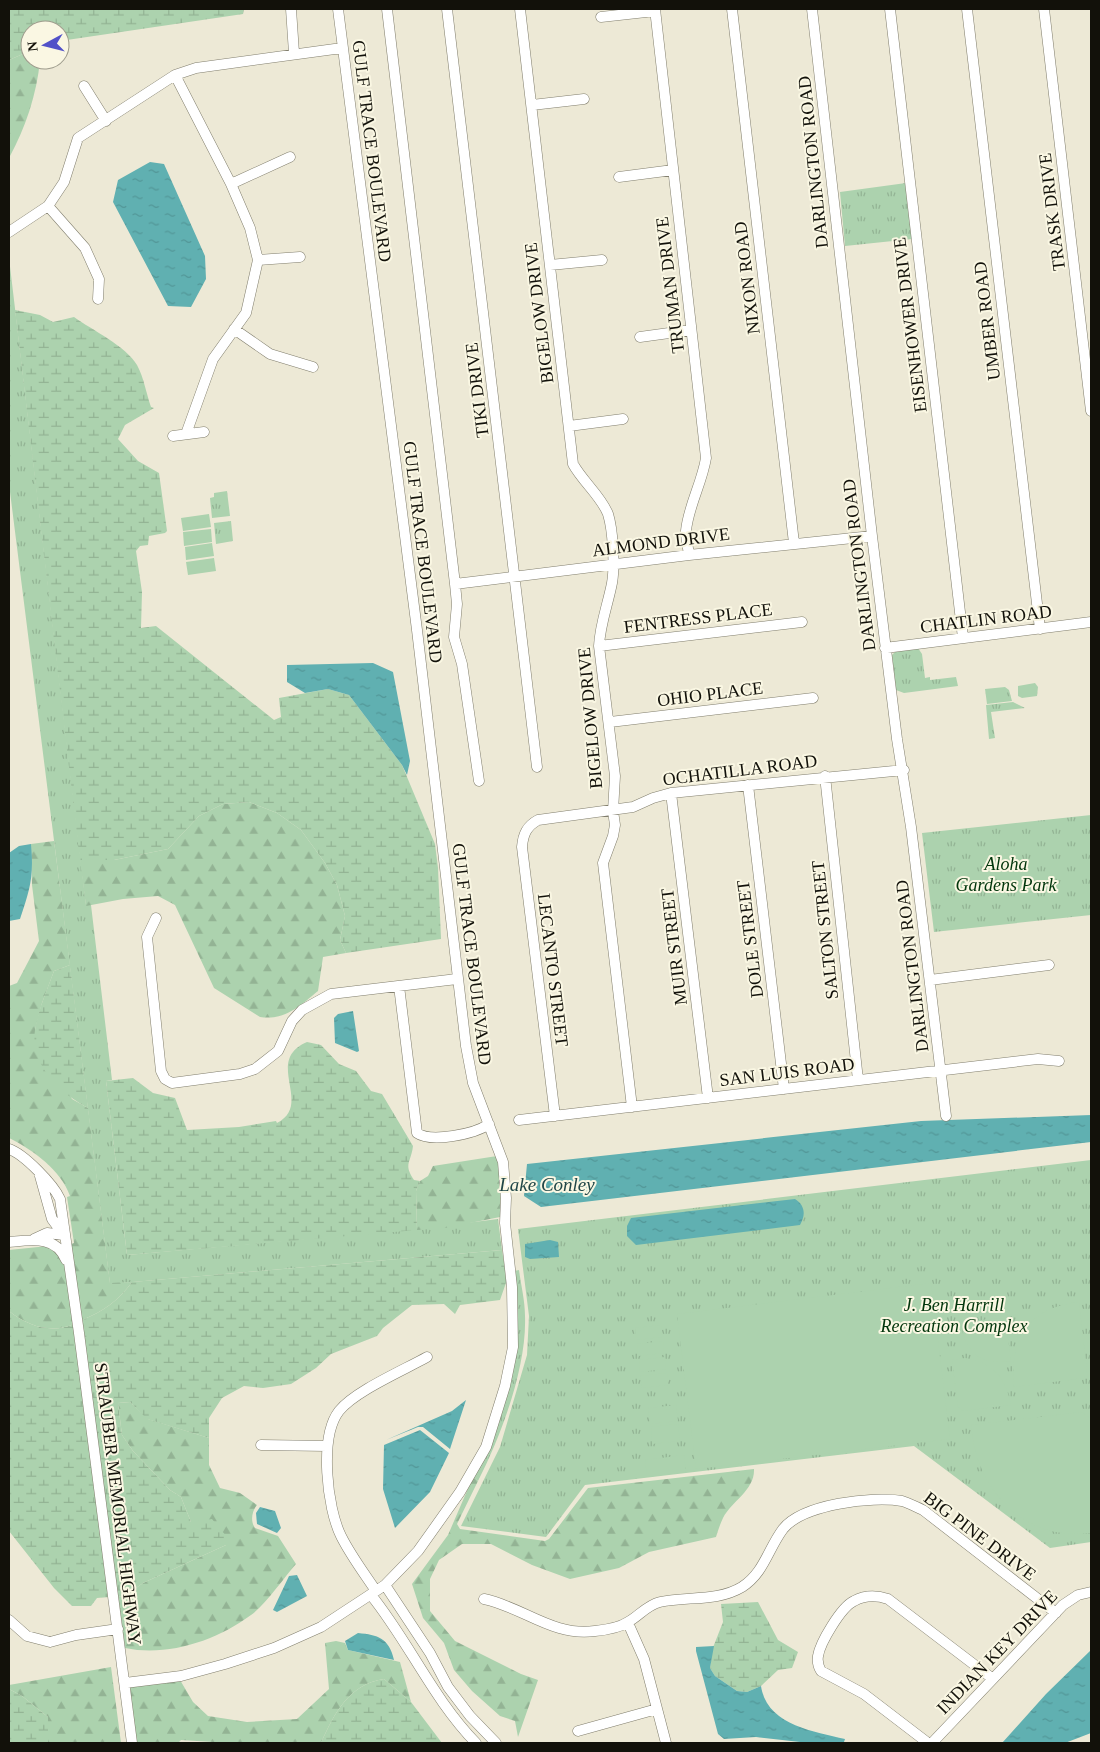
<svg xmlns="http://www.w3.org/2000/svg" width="1100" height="1752" viewBox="0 0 1100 1752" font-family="Georgia,serif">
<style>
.grass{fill:url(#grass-tufts)}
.forest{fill:url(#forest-firs)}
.wetland{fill:url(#wetland-marsh)}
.pitch{fill:#acd2ae}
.water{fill:url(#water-ripples)}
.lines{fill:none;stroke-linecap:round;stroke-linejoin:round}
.minor-casing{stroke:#817e6d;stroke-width:11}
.minor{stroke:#fff;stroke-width:10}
.labels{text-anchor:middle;stroke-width:4;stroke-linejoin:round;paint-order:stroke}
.street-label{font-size:18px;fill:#12110a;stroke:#faf7e3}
.park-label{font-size:18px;font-style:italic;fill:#00350b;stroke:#faf7e3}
.water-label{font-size:19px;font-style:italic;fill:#214748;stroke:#faf7e3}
</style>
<defs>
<pattern id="grass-tufts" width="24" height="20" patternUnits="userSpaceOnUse" patternTransform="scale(1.25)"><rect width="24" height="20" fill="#acd2ae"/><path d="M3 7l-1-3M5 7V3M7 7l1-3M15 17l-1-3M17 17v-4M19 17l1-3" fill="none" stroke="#93b394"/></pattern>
<pattern id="forest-firs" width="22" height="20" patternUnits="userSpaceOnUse" patternTransform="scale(1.25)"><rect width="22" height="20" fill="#acd2ae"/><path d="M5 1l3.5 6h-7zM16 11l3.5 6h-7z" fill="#93b394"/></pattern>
<pattern id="wetland-marsh" width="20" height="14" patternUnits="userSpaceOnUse" patternTransform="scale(1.25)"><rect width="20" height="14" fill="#acd2ae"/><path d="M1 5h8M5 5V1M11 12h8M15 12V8" fill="none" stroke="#93b394"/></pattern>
<pattern id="water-ripples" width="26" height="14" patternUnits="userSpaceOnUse" patternTransform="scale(1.25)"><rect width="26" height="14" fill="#60b0b1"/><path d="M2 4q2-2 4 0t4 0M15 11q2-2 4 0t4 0" fill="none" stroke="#529697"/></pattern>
</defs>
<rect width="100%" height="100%" fill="#ede9d6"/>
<!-- grass -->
<path class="grass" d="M906,183L912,239L845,246L840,192Z
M9,258L86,905H91L112,1080L106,1081L127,1255L417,1229L498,1219L502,1250L110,1284L9,484Z
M227,491L230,516L212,518L210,498L214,497V493Z
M231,521L233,541L216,544L214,523Z
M918,648L922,654L925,678L930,677V680L956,677L958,686L904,693L896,690L892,655L896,651Z
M1035,683L1038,687L1037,696L1022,698L1018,696V686Z
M1005,687L1009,690L1012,701L987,704L985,689Z
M1013,702L1025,708L991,712L995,738L989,739L986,705Z
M1091,815V915L934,932L922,833Z
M1091,1160V1542L1050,1548L914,1446L585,1485L546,1537L461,1526L500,1447L527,1355L529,1316L518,1229Z
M519,1270C521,1285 525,1301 525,1316C527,1367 501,1436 478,1481L473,1477L509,1387L518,1346L514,1271Z"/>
<!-- forest -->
<path class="forest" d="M30,51V60H40C37,94 25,129 9,158V60Z
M249,802L277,813L301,830L325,863L337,885L345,916L340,940L346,953L323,957L318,991C301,1005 285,1021 260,1017L214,988L175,905L158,896L123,899L86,906L80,860H114L168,849L199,816L223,804Z
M54,841L70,965L54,971L42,1003L35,1030L72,1099L88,1108L110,1283L132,1282C118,1301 104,1311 82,1320L71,1244L74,1243L67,1197L70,1196C61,1170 33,1150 9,1138V986L17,983L39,941L32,885L31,844Z
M497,1156L501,1182L500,1217L445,1228L417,1230L416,1191L420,1181L428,1176L433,1166Z
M48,1246C72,1257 70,1301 74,1324C52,1334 27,1326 9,1311V1250Z
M130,1402L148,1419L209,1438V1465L220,1488L240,1493L257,1505C252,1511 250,1521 255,1528L278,1536L296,1564C283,1579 266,1604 251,1615C216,1641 167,1657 125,1648L118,1597L125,1596L143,1583L226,1545L191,1522L181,1497L170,1490L133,1451L122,1435L118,1403Z
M754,1469C755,1490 732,1501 723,1518C720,1524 718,1531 716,1537L649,1552L619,1568L570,1579L532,1565L491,1544H462L439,1560L430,1579V1611L455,1641L521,1674L538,1680L518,1737L515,1721L500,1716L472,1691L454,1670L444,1643L423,1618L412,1584L448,1535L473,1477L478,1481L457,1524L460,1529L545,1541L549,1539L588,1488Z
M336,1641L345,1643L348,1650L400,1662L411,1702L384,1679C349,1684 334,1714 321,1743H229L181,1740L178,1743H136L130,1686L180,1680L193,1702L208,1716L247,1722L297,1719L329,1689L325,1643Z
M111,1667L121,1743H48V1717L22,1696L9,1689V1685Z"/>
<!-- wetland -->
<path class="wetland" d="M9,9H244L243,14L60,41V30H30V51L9,60Z
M15,310L40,315L53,322L74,317C92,330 126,346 137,365C144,378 146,393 151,407L154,408L125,425L118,439L138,461L159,473L167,531L165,533L149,536L148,545L140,546L136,551L142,592L141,628L156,626L274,720L281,717L279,698L328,689L349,695L402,765L435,844L438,868L441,939L346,953L340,940L345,916L337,885L325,863L301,830L277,813L249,802L223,804L199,816L168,849L114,860H80Z
M70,965L88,1108C60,1093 30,1065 35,1030C38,1010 47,990 54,971Z
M307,1042L321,1045L339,1064L356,1071L371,1091L382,1094L413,1146C411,1163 403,1164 414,1180L420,1181L416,1191L417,1230L127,1255L106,1081L133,1078L153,1093L175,1098L187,1130L239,1127L276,1121L277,1123C314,1104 263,1061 307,1042Z
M502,1250L507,1280L500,1300L460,1305L455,1314L444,1304L412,1305L383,1328L377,1336L331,1354L316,1368L291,1384L263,1388L244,1386L222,1398L209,1418V1438L147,1419L130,1402L118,1403L122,1435L133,1451L170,1490L181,1497L191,1522L212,1519L227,1537L226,1545L143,1583L125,1596L118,1597L82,1320C104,1311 118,1301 132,1282Z
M9,1311C27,1326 52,1334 74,1324L109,1597L97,1598L91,1606H72L54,1588L9,1531Z
M758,1602L778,1640L798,1652L792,1668L778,1670L761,1686L747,1692L737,1691L715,1676L710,1668L712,1650L723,1622L721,1604Z
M384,1679L411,1702L442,1743H321C334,1714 349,1684 384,1679Z
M9,1689L22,1696L48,1717V1743H9Z"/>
<!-- pitch -->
<path class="pitch" d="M209,514L211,527L183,531L181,518Z
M211,529L212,542L184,546L183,532Z
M212,543L214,556L186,560L185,547Z
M214,558L216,571L188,575L186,562Z
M931,1283L950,1439L696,1469L677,1314Z
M1079,1302L1087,1371L1084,1378L1014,1387C1009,1339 1029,1307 1079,1302Z
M1001,1318L1006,1322L1011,1361C981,1366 964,1352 961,1322Z
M661,1325L662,1337L636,1340L635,1328Z
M663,1341L664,1353L638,1356L637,1344Z
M665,1357L666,1369L640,1372L639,1360Z
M965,1358C993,1362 1006,1378 1011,1405L963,1411L958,1407L952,1360Z
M667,1373L668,1385L642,1388L640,1376Z
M676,1405L678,1421L650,1424L648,1408Z
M1082,1412L1091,1419V1533C1023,1542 976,1489 971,1425Z
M678,1424L680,1441L652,1444L651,1427Z
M684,1455L686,1472L647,1477L645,1460Z"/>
<!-- water -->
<path class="water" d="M150,162L164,164L205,256L206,279L191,307L168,306L113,202L118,180Z
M373,663L393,672L410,761L407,775L402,765L349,695L328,689L305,693L287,682V665Z
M31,844C34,877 30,889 20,919L9,921V853L19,846Z
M353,1011L359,1051L357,1052L335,1043L334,1018L338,1014Z
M1091,1115V1142L541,1207L524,1196L527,1164L921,1121Z
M795,1199C805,1205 806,1215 800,1225L636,1245L627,1236V1226L631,1218Z
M550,1240L558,1242L559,1257L530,1259L525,1257V1244Z
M466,1400L450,1449L423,1427H418L386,1440L452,1411Z
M420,1430L449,1453L430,1492L395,1528L383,1489L384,1445Z
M260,1507L275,1511L281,1528L277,1533L257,1524L256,1513Z
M297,1575L307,1596L277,1612L273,1610L289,1576Z
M358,1633C378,1635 389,1638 394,1660L348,1650L345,1641Z
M714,1646L710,1668L715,1676L737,1691L747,1692L761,1686C767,1725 813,1731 845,1739L844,1742L809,1743L756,1737L724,1739L718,1734L696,1651V1647Z
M1091,1650V1733L1065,1743H1002L1046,1694Z"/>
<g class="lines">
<!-- minor casing -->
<g class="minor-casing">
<path id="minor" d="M291,9L294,53
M387,9L455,584L457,604L454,637L462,664L479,781
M447,9L537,767
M520,9L573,464C583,482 601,496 608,514C613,530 615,566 612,583C608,604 600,624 599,646L615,776L613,811L615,825L613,836L603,863L632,1107
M655,9L706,458C702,483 688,507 686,531C686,539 688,547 689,555
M732,9L794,543
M812,9L872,536L897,739L911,827L946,1116
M890,9L963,638
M967,9L1040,629
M1044,9L1091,411
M601,17L655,11
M175,75L231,184L250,228L258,260L246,313L213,359L186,434
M84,86L106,121
M532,105L584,99
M619,177L673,170
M231,184L290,157
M48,206L85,248L99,279L98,299
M9,232L48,206L64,182L78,138L175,75L196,68L342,48
M258,260L300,257
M550,265L602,260
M234,329L270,354L313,367
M640,337L691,330
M569,426L623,419
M173,436L204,432
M455,584L689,555L872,536
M599,646L802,622
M885,648L1091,622
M610,722L813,698
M825,776L858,1080
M748,785L784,1089
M671,793L708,1098
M156,918L147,937L161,1071L165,1079L172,1083L240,1074L255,1069L278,1051L292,1021L302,1010L331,994L457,979
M930,980L1049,965
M399,986L417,1133C431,1143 475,1134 489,1124
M555,1116L522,847C523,834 527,826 538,820L633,807L653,798L671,793L904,770
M519,1120L1038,1059L1059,1061
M9,1149C24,1154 53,1184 60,1199L79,1333L132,1743
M40,1176L52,1219L63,1234
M34,1239L47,1233L64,1235
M9,1242C31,1240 56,1235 66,1260
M261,1445L327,1446
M385,1585L430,1653L448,1687L470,1716L496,1743
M376,1591C364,1573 351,1556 341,1536C327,1508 319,1437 339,1411C355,1391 404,1370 427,1357
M371,1595C409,1642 433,1699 476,1743
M484,1599C523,1607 553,1637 595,1631C605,1630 619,1628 628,1622C639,1616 647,1605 660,1602C687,1596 717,1602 742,1587C764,1573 768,1549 783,1529C803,1504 872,1496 902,1501C909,1503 916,1507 923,1510L1056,1613
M9,1620L27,1636L50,1642L76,1635L118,1629
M628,1623L644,1659L666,1743
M125,1683L181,1676L225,1664L274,1648L321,1627L385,1585L418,1551L460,1492L486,1447L505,1386L513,1347L512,1287L505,1223L506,1198L503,1162L473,1083L466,1046L417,630L338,9
M578,1731L657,1709
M928,1743L864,1694L821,1671C818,1666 817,1662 818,1656C820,1643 841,1607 854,1601C865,1595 876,1595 888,1599L993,1679
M932,1743L1063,1605L1078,1595L1091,1592"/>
</g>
<!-- minor -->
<use href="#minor" class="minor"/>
</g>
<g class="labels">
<!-- street labels -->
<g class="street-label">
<text transform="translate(372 151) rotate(83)" y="6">GULF TRACE BOULEVARD</text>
<text transform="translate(813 162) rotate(-96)" y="6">DARLINGTON ROAD</text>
<text transform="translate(1052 212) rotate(-97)" y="6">TRASK DRIVE</text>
<text transform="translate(747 278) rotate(-97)" y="6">NIXON ROAD</text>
<text transform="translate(670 285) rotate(-97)" y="6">TRUMAN DRIVE</text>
<text transform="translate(539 313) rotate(-97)" y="6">BIGELOW DRIVE</text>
<text transform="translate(987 321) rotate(-97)" y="6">UMBER ROAD</text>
<text transform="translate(910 325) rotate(-97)" y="6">EISENHOWER DRIVE</text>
<text transform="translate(477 390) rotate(-97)" y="6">TIKI DRIVE</text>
<text transform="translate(661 542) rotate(-7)" y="6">ALMOND DRIVE</text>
<text transform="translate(423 552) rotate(83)" y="6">GULF TRACE BOULEVARD</text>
<text transform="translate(859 565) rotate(-97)" y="6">DARLINGTON ROAD</text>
<text transform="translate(698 618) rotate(-7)" y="6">FENTRESS PLACE</text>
<text transform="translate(986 619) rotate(-7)" y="6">CHATLIN ROAD</text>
<text transform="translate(710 694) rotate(-7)" y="6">OHIO PLACE</text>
<text transform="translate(590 718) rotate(-95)" y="6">BIGELOW DRIVE</text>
<text transform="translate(740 770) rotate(-7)" y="6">OCHATILLA ROAD</text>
<text transform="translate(825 930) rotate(-96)" y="6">SALTON STREET</text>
<text transform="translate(750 939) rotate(-97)" y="6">DOLE STREET</text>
<text transform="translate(674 947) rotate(-97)" y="6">MUIR STREET</text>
<text transform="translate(472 954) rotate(83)" y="6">GULF TRACE BOULEVARD</text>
<text transform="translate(912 966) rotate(-97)" y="6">DARLINGTON ROAD</text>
<text transform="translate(553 970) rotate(83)" y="6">LECANTO STREET</text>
<text transform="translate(787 1072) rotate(-7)" y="6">SAN LUIS ROAD</text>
<text transform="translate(118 1504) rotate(83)" y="6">STRAUBER MEMORIAL HIGHWAY</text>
<text transform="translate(980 1536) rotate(37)" y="6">BIG PINE DRIVE</text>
<text transform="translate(997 1652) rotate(-46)" y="6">INDIAN KEY DRIVE</text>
</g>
<!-- park labels -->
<g class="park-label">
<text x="1006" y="870">Aloha<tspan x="1006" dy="21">Gardens Park</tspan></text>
<text x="954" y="1311">J. Ben Harrill<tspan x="954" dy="21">Recreation Complex</tspan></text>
</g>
<!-- water labels -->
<g class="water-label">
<text x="547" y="1191">Lake Conley</text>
</g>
</g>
<!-- border -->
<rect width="1100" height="1752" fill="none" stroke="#12110a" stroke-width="20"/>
<!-- north arrow -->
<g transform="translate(45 45) rotate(263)"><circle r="24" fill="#faf7e3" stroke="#9d9b8c"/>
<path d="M0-4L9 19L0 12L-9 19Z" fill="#5151c8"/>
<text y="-8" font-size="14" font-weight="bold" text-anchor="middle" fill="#12110a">N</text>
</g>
</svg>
